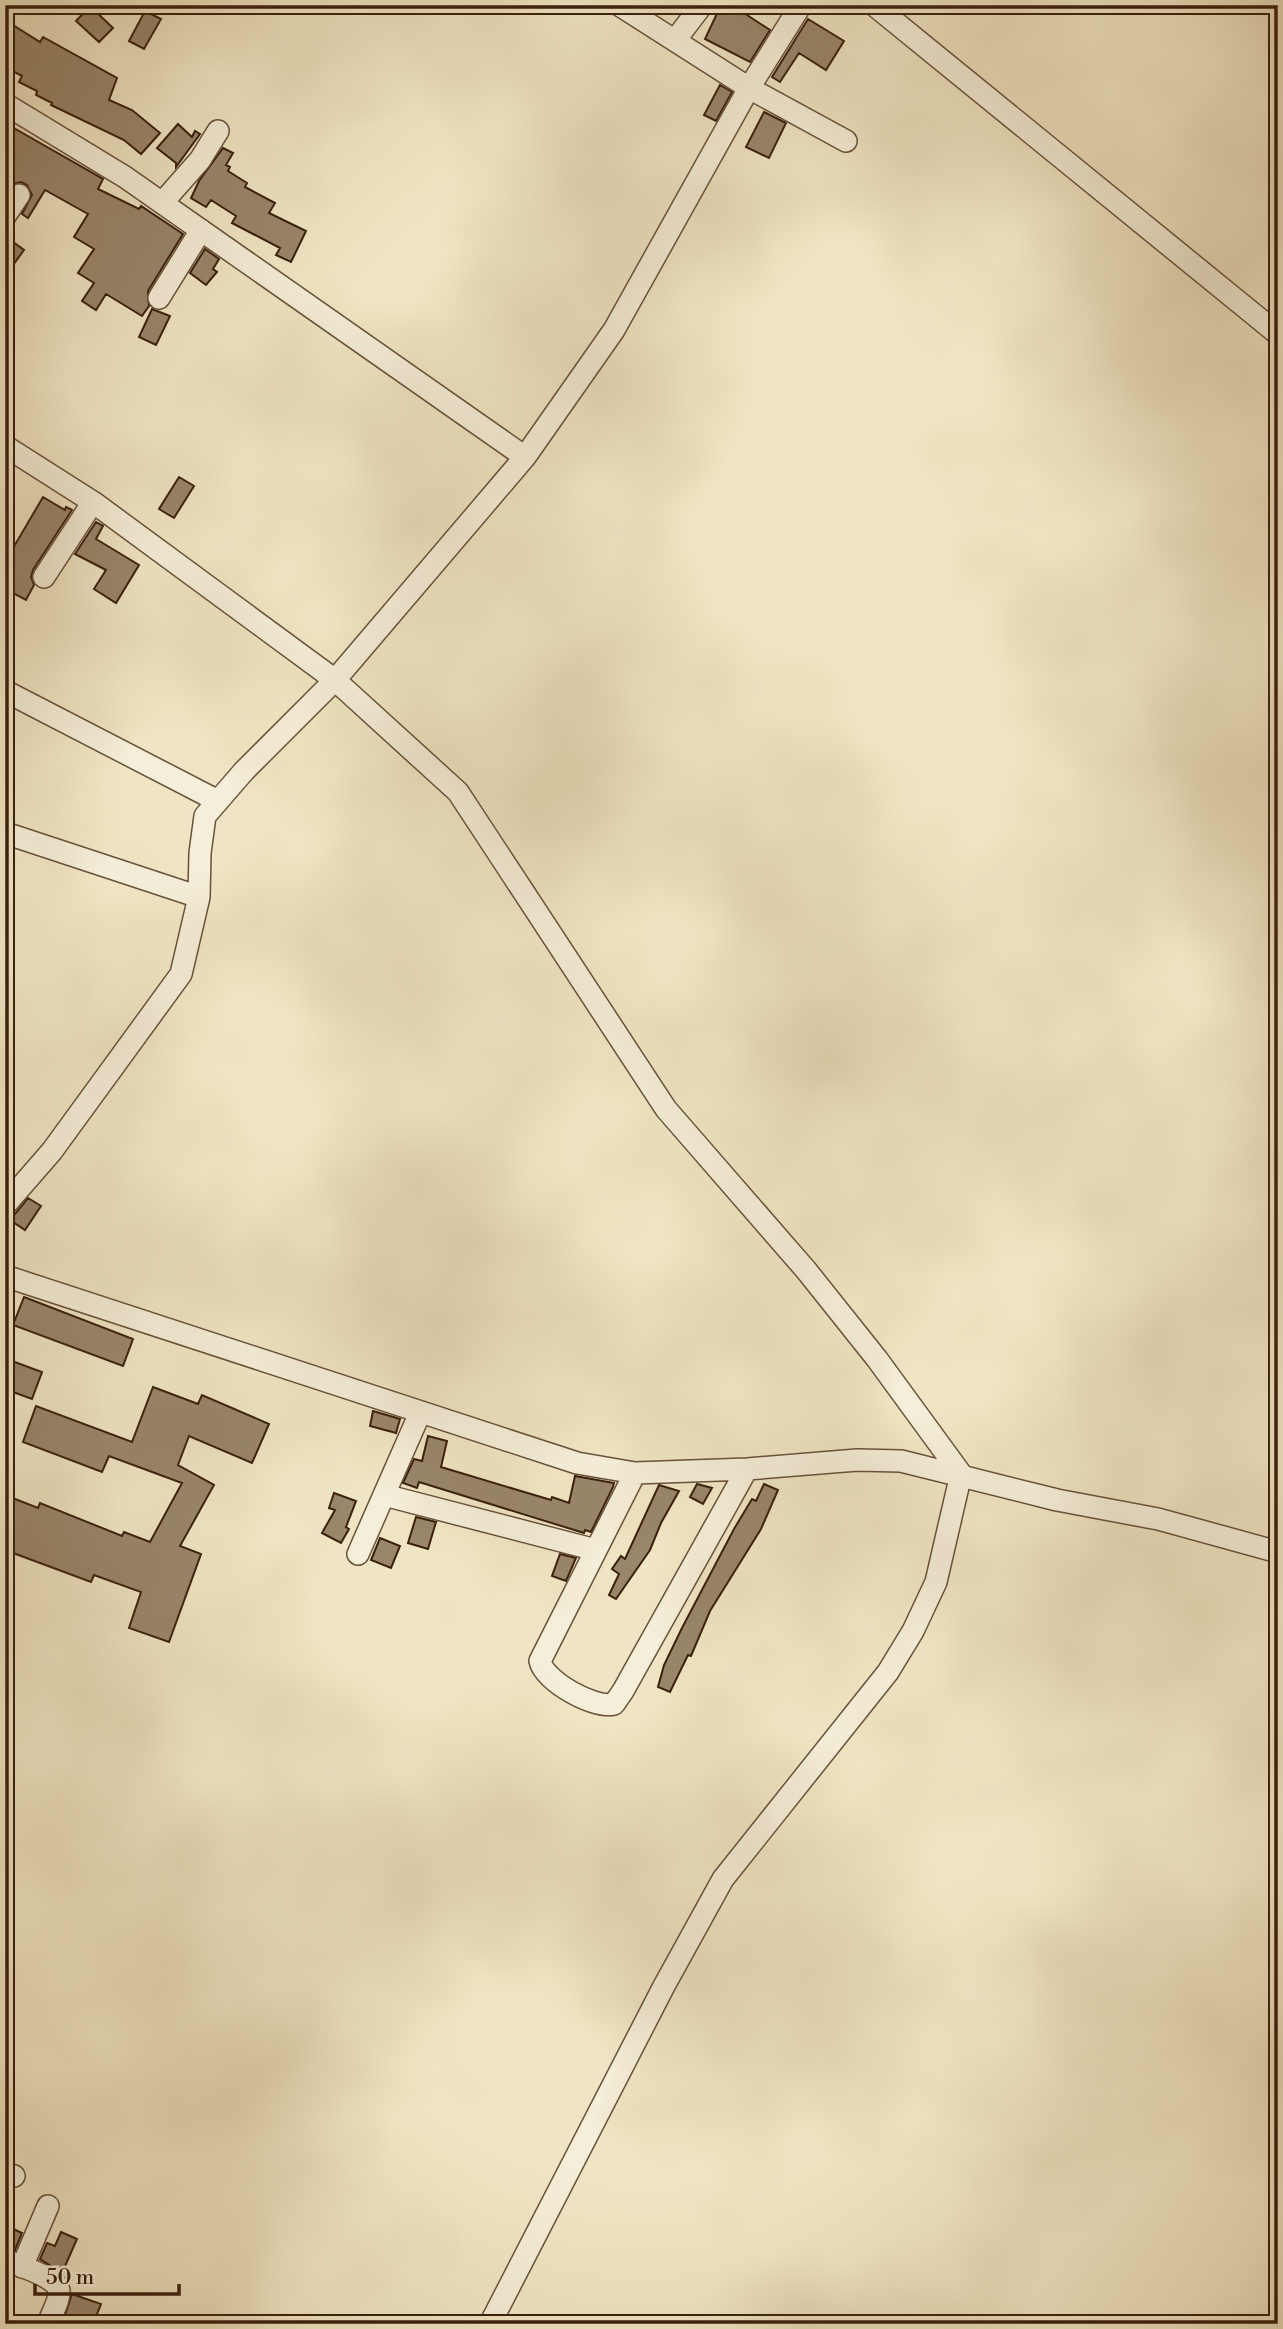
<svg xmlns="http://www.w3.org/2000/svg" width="1283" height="2329" viewBox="0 0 1283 2329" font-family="'Libre Bodoni',serif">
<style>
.building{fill:#99866b;stroke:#3a200c;stroke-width:2}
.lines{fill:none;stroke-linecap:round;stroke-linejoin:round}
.minor-casing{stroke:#68513a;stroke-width:24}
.minor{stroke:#f5eed8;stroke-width:21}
</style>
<rect width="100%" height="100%" fill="#f0e5c3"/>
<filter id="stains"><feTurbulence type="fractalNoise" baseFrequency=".00286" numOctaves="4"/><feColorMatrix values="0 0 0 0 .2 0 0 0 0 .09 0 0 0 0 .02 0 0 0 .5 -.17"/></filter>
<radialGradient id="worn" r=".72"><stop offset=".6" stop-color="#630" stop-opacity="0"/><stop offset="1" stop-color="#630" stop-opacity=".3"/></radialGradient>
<!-- building -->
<path class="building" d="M721,5H753L747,15L770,30L750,62L705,39Z
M90,6L113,28L99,42L76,21Z
M145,11L161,19L144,49L129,41Z
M808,19L844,41L826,70L799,53L780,82L772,77Z
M5,20L40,42L43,37L117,78L109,100L132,110L160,133L141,154L124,140L51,105L52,103L36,95L37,91L19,82L22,76L5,67V55L10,45L5,42Z
M720,85L732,92L716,121L704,115Z
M764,112L786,123L769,158L746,147Z
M5,123L103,179L98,189L139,209L141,206L183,234L148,291L149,306L142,316L106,294L96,310L82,301L94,283L78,273L94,249L74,237L88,214L45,190L28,218L22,214L32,195L27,185L21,182L13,184L5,192Z
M178,124L192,137L195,131L200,134L176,167V163L157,148Z
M223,148L233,153L226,165L230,167L228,171L247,183L245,187L275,203L269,213L306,231L291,262L276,255L280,248L232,223L236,216L211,200L206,207L191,198L199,181Z
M5,236L24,250L5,276Z
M205,249L219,259L213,269L217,272L206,285L190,273Z
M152,309L170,316L156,345L139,337Z
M179,477L194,486L174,518L159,509Z
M43,497L65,510L66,507L72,510L33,570L31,577L34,585L26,600L5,589V546L12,550Z
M96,522L103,526L96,539L139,565L116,603L94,589L106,570L75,554Z
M28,1198L41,1206L25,1230L10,1220Z
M24,1297L133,1339L123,1366L13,1325Z
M12,1361L42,1372L32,1399L5,1389Z
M153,1387L198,1404L202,1395L269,1424L252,1463L189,1436L178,1465L214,1485L180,1546L201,1554L169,1642L129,1628L141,1592L94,1575L91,1582L5,1550V1495L38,1508L40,1503L122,1536L124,1532L150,1542L182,1483L109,1456L102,1472L23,1442L36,1406L132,1442Z
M373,1411L400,1419L396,1433L370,1426Z
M428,1436L447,1441L441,1467L551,1500L552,1497L569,1503L575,1476L614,1483L613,1487L591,1532L585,1530L584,1533L419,1482L417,1488L403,1483L414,1459L422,1461Z
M697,1484L712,1488L703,1504L690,1497Z
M764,1484L778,1490L761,1529L710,1611L691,1656L688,1655L670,1692L658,1687L664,1665L682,1628L734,1529L752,1499L756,1501Z
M659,1485L679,1491L661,1523L650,1550L616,1599L609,1595L619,1574L612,1569L621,1556L625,1559Z
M334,1493L356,1501L346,1527L349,1529L341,1543L322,1533L335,1510L329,1508Z
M416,1517L436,1522L428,1549L408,1543Z
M380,1538L400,1546L391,1568L371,1560Z
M560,1554L576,1558L566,1581L552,1576Z
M5,2225L22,2233L15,2250L5,2247Z
M61,2232L77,2239L62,2273L40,2259L47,2243L55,2246Z
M72,2294L101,2304L93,2324H62Z"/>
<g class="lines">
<!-- minor casing -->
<g class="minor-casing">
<path id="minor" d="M619,5L749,88L846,141
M874,5L1278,334
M676,39L702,5
M5,104L125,177L525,457
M162,203L200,160L218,131
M5,216L19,195
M159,298L201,230
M5,446L93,502L335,680L458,792L666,1109L806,1270L877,1359L961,1474L936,1582L913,1631L888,1672L723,1879L664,1986L490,2324
M44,577L93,502
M5,691L218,801
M5,833L199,897
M5,1205L52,1151L181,974L199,897L200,853L205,816L244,771L335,680L525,457L614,330L749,88L801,5
M5,1276L577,1463L635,1473L747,1469L857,1460L901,1461L1057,1500L1158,1519L1278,1552
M635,1473L540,1661C544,1681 594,1709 614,1704L623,1691L747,1469
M384,1495L596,1550
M358,1554L420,1413
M5,2173L14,2176
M5,2260C17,2265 58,2277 59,2291C60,2300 51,2315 48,2324
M22,2267L48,2206"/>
</g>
<!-- minor -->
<use href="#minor" class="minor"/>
</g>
<!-- margin -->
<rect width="1283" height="2329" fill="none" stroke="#f0e5c3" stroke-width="28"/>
<rect x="7" y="7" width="1269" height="2315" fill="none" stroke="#3a200c" stroke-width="3.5"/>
<rect x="14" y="14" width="1255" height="2301" fill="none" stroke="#3a200c" stroke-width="2"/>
<!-- scale -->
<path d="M35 2284v10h144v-10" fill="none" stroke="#3a200c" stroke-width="3.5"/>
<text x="46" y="2284" font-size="21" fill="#3a200c" stroke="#f5eed8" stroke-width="5" paint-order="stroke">50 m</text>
<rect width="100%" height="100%" filter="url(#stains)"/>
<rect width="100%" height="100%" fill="url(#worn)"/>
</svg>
